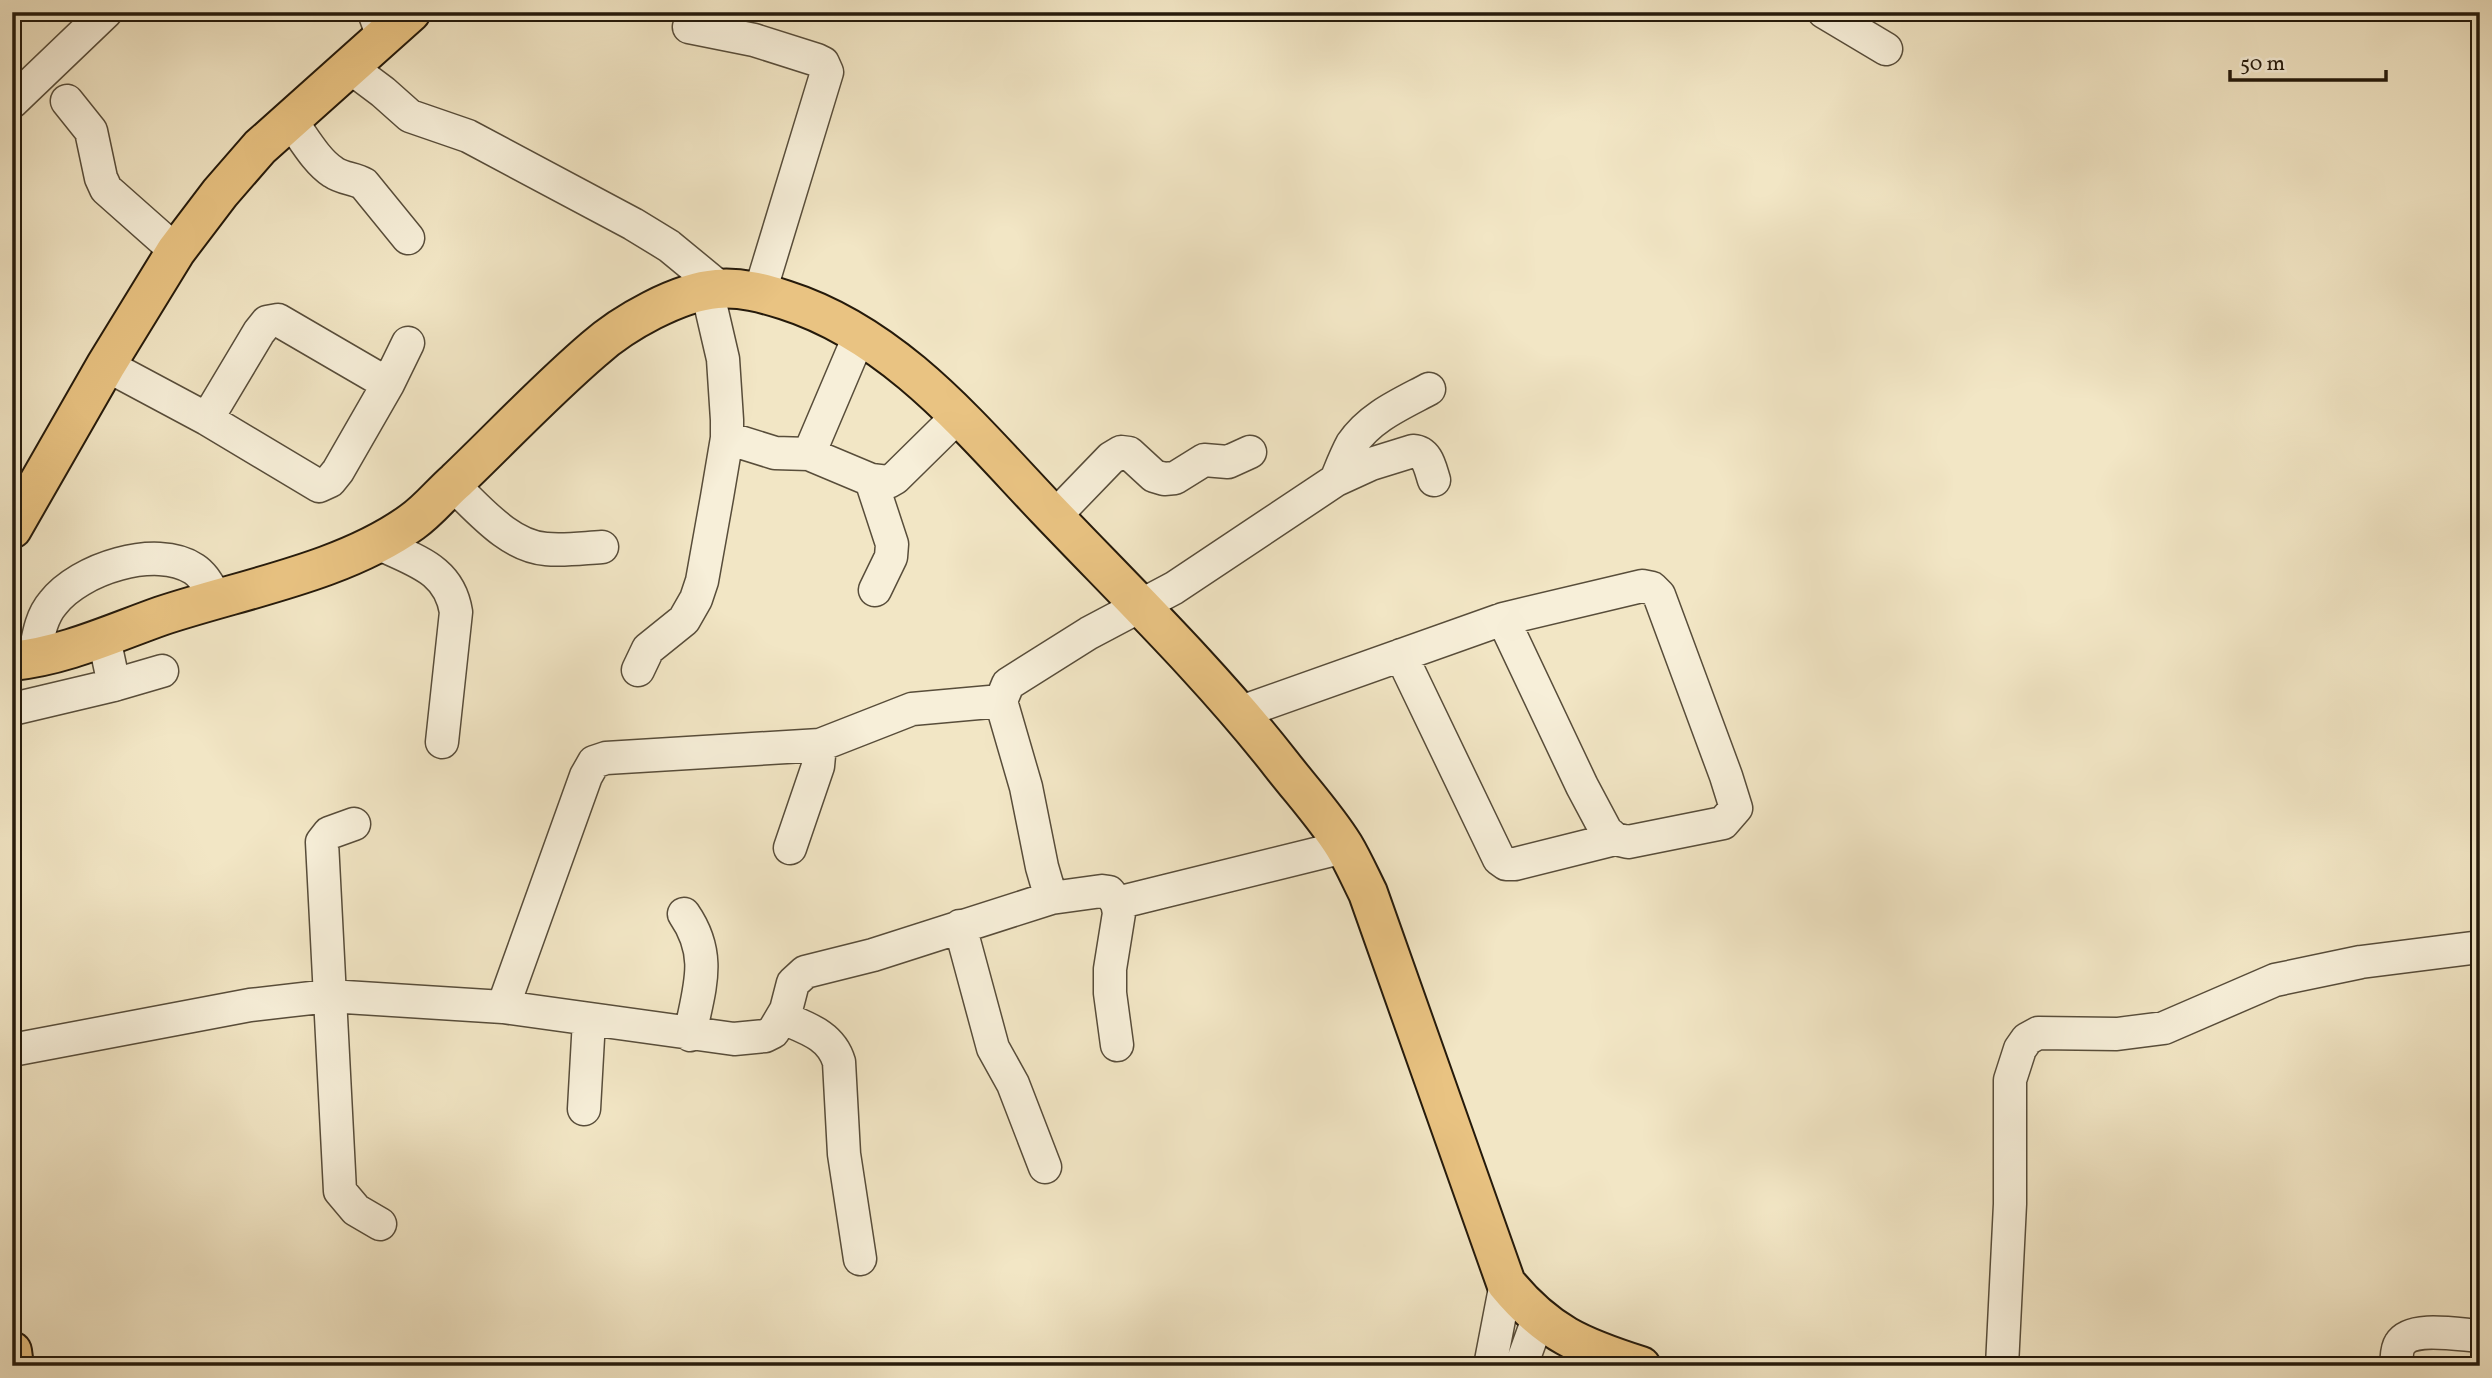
<svg xmlns="http://www.w3.org/2000/svg" width="2492" height="1378" viewBox="0 0 2492 1378" font-family="Vollkorn,serif">
<style>
.lines{fill:none;stroke-linecap:round;stroke-linejoin:round}
.minor-casing{stroke:#584d3a;stroke-width:35}
.major-casing{stroke:#251a0b;stroke-width:42}
.minor{stroke:#f7efd9;stroke-width:32}
.major{stroke:#e9c382;stroke-width:38}
</style>
<rect width="100%" height="100%" fill="#f2e6c5"/>
<filter id="stains"><feTurbulence type="fractalNoise" baseFrequency=".00286" numOctaves="4"/><feColorMatrix values="0 0 0 0 .2 0 0 0 0 .09 0 0 0 0 .02 0 0 0 .5 -.17"/></filter>
<radialGradient id="worn" r=".72"><stop offset=".6" stop-color="#630" stop-opacity="0"/><stop offset="1" stop-color="#630" stop-opacity=".3"/></radialGradient>
<g class="lines">
<!-- minor casing -->
<g class="minor-casing">
<path id="minor" d="M374,12L383,37
M1824,12L1886,49
M689,27L754,40L817,60L823,63L827,72L760,292
M351,68L383,92L410,116L468,136L633,224L669,246L720,288
M67,101L91,131L101,178L106,189L176,251
M12,102L106,12
M291,121C303,137 316,161 333,172C343,179 354,178 364,184L408,238
M106,365L207,419L319,486L330,481L338,471L388,384L408,343
M207,419L259,332L267,322L278,320L388,384
M727,438L775,453L809,454L871,480L888,482L895,478L958,416
M809,454L860,334
M871,480L892,544L891,557L875,590
M1336,480C1341,468 1346,455 1352,444C1370,417 1401,404 1429,389
M452,484C478,508 508,546 546,549C564,551 584,548 602,547
M1054,517L1111,458L1121,452L1129,453L1154,476L1164,479L1175,478L1204,460L1228,462L1250,452
M378,543C414,561 449,568 456,612L442,742
M104,638L114,685L162,671
M1401,655L1499,859L1506,864H1515L1615,839
M34,658C38,639 40,618 53,603C79,569 156,544 194,569C205,576 210,589 217,599
M638,670L648,649L684,620L696,599L702,581L717,497L727,438V420L723,359L707,290
M17,708L114,685
M1241,712L1503,619L1582,786L1606,831L1615,839L1628,842L1723,823L1736,808L1726,776L1659,595L1652,588L1642,586L1503,619
M354,824L329,833L322,842L340,1191L356,1210L380,1224
M790,848L818,766L820,745
M1051,898L1102,891L1109,892L1117,903L1119,913L1110,969V993L1117,1045
M1117,903L1344,847
M684,914C713,956 699,988 690,1035
M960,926L993,1048L1013,1084L1045,1167
M503,1007L586,776L594,762L606,758L820,745L912,709L1001,701
M783,1018C806,1028 831,1035 839,1062L844,1154L860,1259
M12,1050L250,1005L329,996L503,1007L734,1039L765,1036L773,1032L786,1010L793,983L805,972L873,955L1051,898L1042,867L1026,787L1001,701L1008,684L1089,633L1174,588L1336,480L1371,464L1413,451C1428,452 1430,468 1434,480
M584,1109L589,1020
M1490,1366L1506,1283
M1521,1366L1538,1319
M2002,1366L2010,1204V1080L2020,1049L2027,1039L2038,1033L2117,1034L2164,1028L2275,980L2361,962L2480,947
M2396,1366C2397,1359 2396,1350 2400,1344C2411,1325 2460,1335 2480,1336"/>
</g>
<!-- major casing -->
<g class="major-casing">
<path id="major" d="M12,529L106,365L176,251L220,193L260,147L411,12
M12,661C64,656 113,633 161,616C242,589 343,572 412,522C429,510 441,494 456,481C502,437 546,390 594,349C623,323 678,292 717,289C741,287 763,293 785,300C895,335 970,428 1046,508C1126,592 1210,673 1281,764C1302,791 1326,817 1344,846C1353,861 1360,877 1368,893L1506,1283C1547,1333 1581,1347 1641,1366
M12,1351L14,1366"/>
</g>
<!-- minor -->
<use href="#minor" class="minor"/>
<!-- major -->
<use href="#major" class="major"/>
</g>
<!-- margin -->
<rect width="2492" height="1378" fill="none" stroke="#f2e6c5" stroke-width="42"/>
<rect x="14" y="14" width="2464" height="1350" fill="none" stroke="#251a0b" stroke-width="3.5"/>
<rect x="21" y="21" width="2450" height="1336" fill="none" stroke="#251a0b" stroke-width="2"/>
<!-- scale -->
<path d="M2230 70v10h156v-10" fill="none" stroke="#251a0b" stroke-width="3.5"/>
<text x="2240" y="70" font-size="21" fill="#251a0b" stroke="#f7efd9" stroke-width="5" paint-order="stroke">50 m</text>
<rect width="100%" height="100%" filter="url(#stains)"/>
<rect width="100%" height="100%" fill="url(#worn)"/>
</svg>
